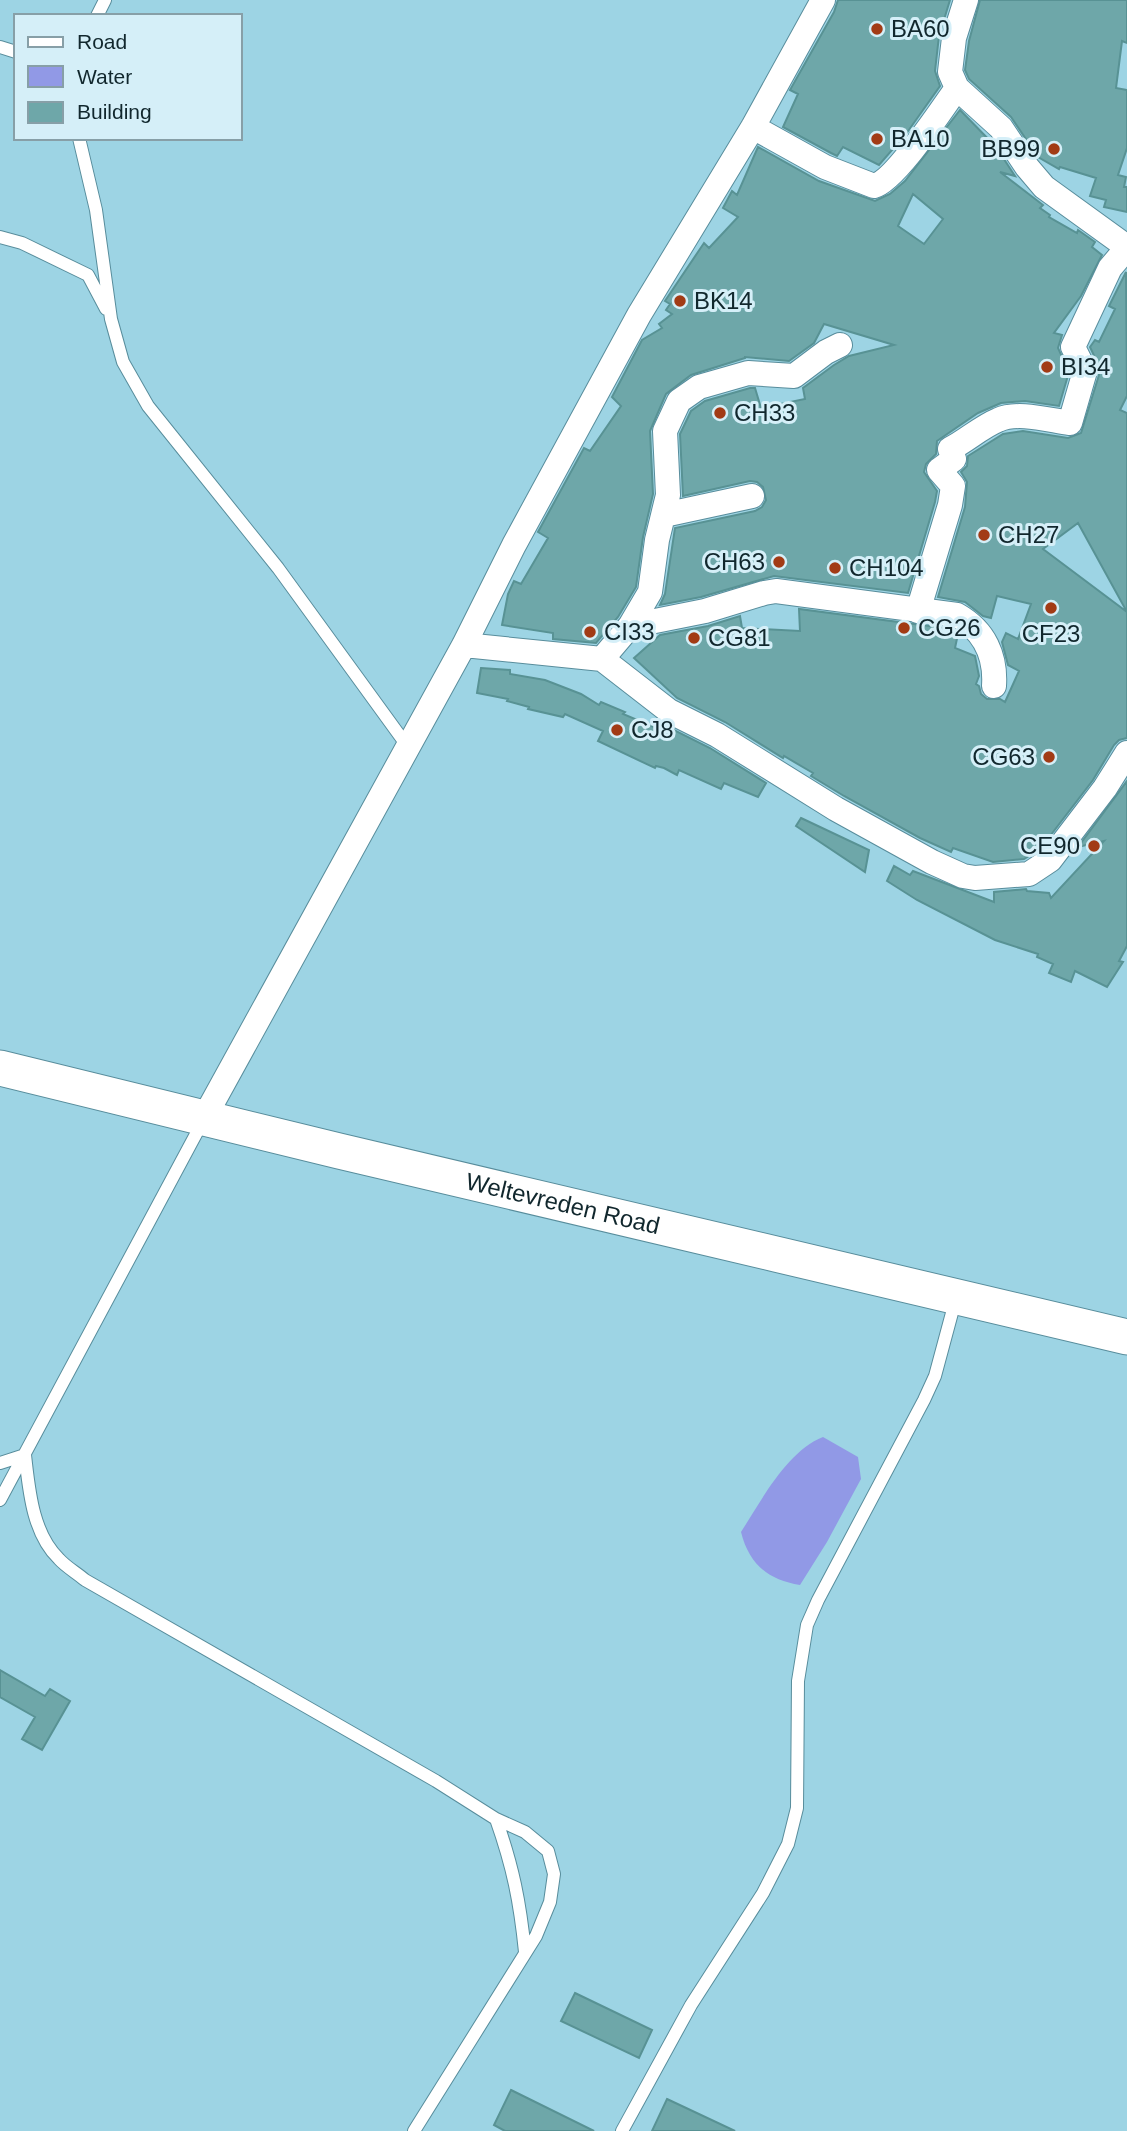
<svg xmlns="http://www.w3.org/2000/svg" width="1127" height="2131" viewBox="0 0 1127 2131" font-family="Arial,sans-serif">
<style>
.water{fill:#9199e6}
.building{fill:#6ea7a9;stroke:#589294;stroke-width:2;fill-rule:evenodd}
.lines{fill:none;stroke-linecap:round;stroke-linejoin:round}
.lane-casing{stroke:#588d9c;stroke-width:14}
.street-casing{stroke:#588d9c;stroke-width:26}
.secondary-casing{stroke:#588d9c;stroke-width:37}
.lane{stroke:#fff;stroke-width:12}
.street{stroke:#fff;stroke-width:24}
.secondary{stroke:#fff;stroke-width:35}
.poi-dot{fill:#a23b15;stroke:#d5eff8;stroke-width:2.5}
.labels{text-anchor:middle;stroke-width:6;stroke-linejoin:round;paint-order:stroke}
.poi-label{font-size:24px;fill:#11272d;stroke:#d5eff8;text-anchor:start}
.street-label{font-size:24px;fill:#11272d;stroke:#d5eff8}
</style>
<rect width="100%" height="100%" fill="#9dd4e4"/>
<!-- water -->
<path class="water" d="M823,1437L858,1457L861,1479L827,1542L800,1585C768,1580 749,1564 741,1532C761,1501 787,1451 823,1437Z"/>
<!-- building -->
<path class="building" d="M838,0H950L939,36L935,71L940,86L906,134L879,165L843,147L837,156L831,153L783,127L798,94L790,90L834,12Z
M980,0H1127V43L1122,41L1116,88L1127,90V148L1118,175L1126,177L1124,187H1127V212L1104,207L1106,200L1090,196L1096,178L1060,167L1059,169L1038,157L1011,117L969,79L965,70L969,41Z
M960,110L996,147L1015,176L1000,172L1043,205L1040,208L1050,215L1049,217L1077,233L1078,230L1095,242L1092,247L1102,255L1081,296L1054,333L1062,335L1058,348L1069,372L1059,406L1025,401L1001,403L978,413L937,441L936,454L926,464L924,472L937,491L935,502L908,593L774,576L701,597L660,605L665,594L675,528L755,511L762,507L766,500L763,487L757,482L750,481L683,496L680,434L691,411L705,401L750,388H755L761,408L805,399L803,388L834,365L849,356L894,345L824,324L814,343L789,361L745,357V358L691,375L666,394L650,431L653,494L643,537L636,587L618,617L596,643L553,639V633L502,625L508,594L514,581L521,584L548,538L538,532L584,448L590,451L621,406L612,397L642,340L662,328L659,324L672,314L666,310L670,304L665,301L704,243L709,248L738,217L723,208L732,191L737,195L758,147L819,181L875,201L890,194L905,181ZM913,194L943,219L924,244L898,226Z
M1126,272L1127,396L1120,410L1127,413V612L1078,523L1043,549L1127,612V738L1119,740L1114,745L1093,780L1040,849L1024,859L993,862L953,848L951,852L920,838L844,796L811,776L813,773L784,756L783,758L725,722L677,698L634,658L660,635L708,626L740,616L742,628L800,631L799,609L952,629L958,634L955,648L975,656L979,676L976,684L979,686L981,694L987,699H1000L1005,702L1019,671L1008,665L1002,642L1006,633L1018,639L1031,604L997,596L991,618L983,616L965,602L938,597L965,507L967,482L961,472L967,466L968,456L1003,434L1023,431L1068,438L1081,433L1099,375L1098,364L1090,347L1095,340L1099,342L1115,309L1109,306Z
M481,668L510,670V674L545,680L581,694L599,705L601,702L625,712L623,714L663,731L666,726L710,748L766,783L758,797L724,783L721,789L679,770L677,775L664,768L656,766L655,768L598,741L603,731L565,714L563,717L528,709L529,707L507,701L508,699L477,693Z
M1127,781V946L1119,961L1123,962L1107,987L1075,971L1071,982L1049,973L1053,964L1037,957L1038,954L995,940L917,900L887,881L894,866L910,875L913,871L994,902V892L1026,889L1027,891L1049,893L1051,898L1104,841L1078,847Z
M801,818L869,850L865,872L796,826Z
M0,1670L45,1696L50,1689L70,1701L42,1750L22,1739L35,1717L0,1697Z
M575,1993L652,2030L639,2058L561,2021Z
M511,2090L594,2131H505L494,2125Z
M667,2099L735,2131H652Z"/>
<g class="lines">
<!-- lane casing -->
<g class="lane-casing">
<path id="lane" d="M97,16L105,0
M0,47L16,52
M79,138L96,210L111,319L123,362L148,406L278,568L408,747
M0,237L22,243L88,275L106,309
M25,1455C29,1489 32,1533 59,1559C66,1567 77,1573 85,1580L436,1781L496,1819L525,1832L548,1851L554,1874L550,1902L536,1936L414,2131
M0,1463L25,1455
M0,1500L203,1121
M496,1819C513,1867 520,1902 525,1952
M622,2131L691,2005L763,1893L788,1844L797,1808L798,1681L807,1625L818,1600L924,1400L935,1376L956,1298"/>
</g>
<!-- street casing -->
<g class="street-casing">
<path id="street" d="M966,0L954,38L950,72L957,88L1001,128L1027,167L1044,187L1127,247
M753,127L825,167L874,186C895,181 942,109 957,88
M664,515L752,496
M918,611L950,505L953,486L939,470L954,459L950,449C966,441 981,427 998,420C1018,411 1048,420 1070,423L1085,371L1073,347L1110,268L1127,248
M630,626L705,611L764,593L776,591L957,615C985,631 996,656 994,686
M464,645L602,659L669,711L717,735L836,809L932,862L963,876L975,878L1029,874L1050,860L1105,788L1127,753
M602,659L630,626L650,592L657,540L668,495L665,431L679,401L699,387L748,373L794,376L826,352L840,345
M204,1118L464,645L514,545L639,315L753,127L823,0"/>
</g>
<!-- secondary casing -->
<g class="secondary-casing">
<g id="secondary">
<path id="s1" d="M0,1068L339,1151L1127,1337"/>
</g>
</g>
<!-- lane -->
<use href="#lane" class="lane"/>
<!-- street -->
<use href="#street" class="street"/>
<!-- secondary -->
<use href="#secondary" class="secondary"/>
</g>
<!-- markers -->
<g class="poi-dot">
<circle cx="877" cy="29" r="7"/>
<circle cx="877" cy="139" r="7"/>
<circle cx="1054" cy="149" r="7"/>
<circle cx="680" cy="301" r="7"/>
<circle cx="1047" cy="367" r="7"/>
<circle cx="720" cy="413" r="7"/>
<circle cx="984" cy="535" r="7"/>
<circle cx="779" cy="562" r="7"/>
<circle cx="835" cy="568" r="7"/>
<circle cx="1051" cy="608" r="7"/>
<circle cx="904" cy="628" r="7"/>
<circle cx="590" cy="632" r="7"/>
<circle cx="694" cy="638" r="7"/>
<circle cx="617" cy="730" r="7"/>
<circle cx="1049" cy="757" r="7"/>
<circle cx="1094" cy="846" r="7"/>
</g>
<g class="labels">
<!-- poi labels -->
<g class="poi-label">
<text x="891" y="37">BA60</text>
<text x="891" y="147">BA10</text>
<text x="1040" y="157" text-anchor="end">BB99</text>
<text x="694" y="309">BK14</text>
<text x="1061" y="375">BI34</text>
<text x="734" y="421">CH33</text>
<text x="998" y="543">CH27</text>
<text x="765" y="570" text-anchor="end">CH63</text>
<text x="849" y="576">CH104</text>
<text x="918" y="636">CG26</text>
<text x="604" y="640">CI33</text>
<text x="1051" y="642" text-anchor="middle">CF23</text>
<text x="708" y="646">CG81</text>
<text x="631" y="738">CJ8</text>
<text x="1035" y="765" text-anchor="end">CG63</text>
<text x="1080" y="854" text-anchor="end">CE90</text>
</g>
<!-- street labels -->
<g class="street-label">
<text dy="8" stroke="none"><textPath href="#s1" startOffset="579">Weltevreden Road</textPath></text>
</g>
</g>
<!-- legend -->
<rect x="14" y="14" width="228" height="126" fill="#d5eff8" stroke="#879fa7" stroke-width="2"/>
<rect x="28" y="37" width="35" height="10" fill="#ffffff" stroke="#879fa7" stroke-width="2"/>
<text x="77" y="49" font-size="21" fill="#11272d">Road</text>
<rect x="28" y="66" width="35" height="21" fill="#9199e6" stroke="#879fa7" stroke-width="2"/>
<text x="77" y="84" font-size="21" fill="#11272d">Water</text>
<rect x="28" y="102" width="35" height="21" fill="#6ea7a9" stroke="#879fa7" stroke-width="2"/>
<text x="77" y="119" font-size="21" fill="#11272d">Building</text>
</svg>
